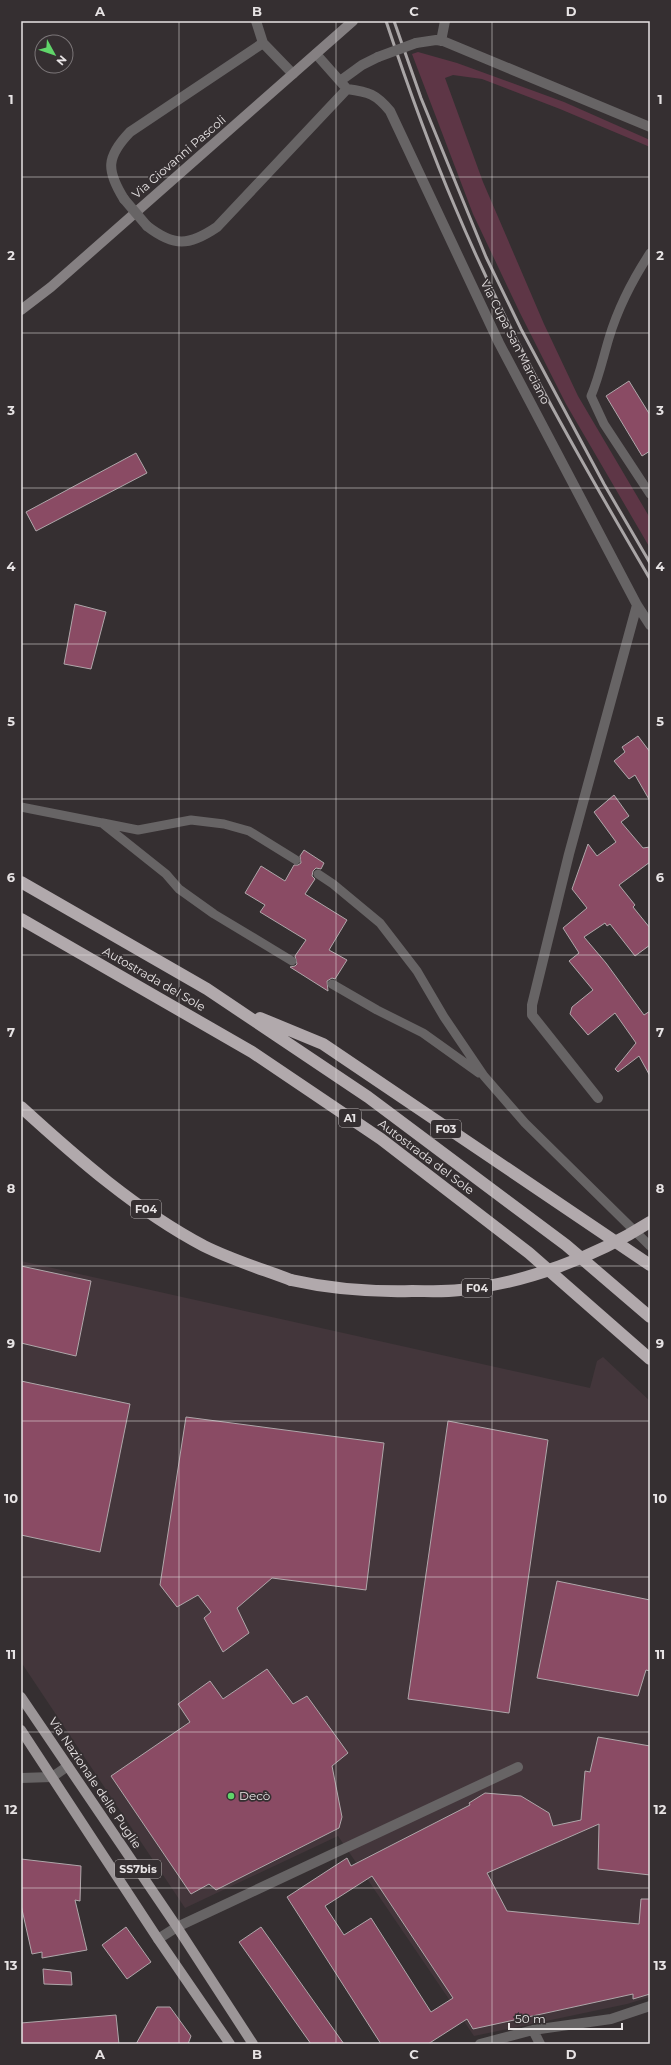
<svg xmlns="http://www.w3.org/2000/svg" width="671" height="2065" viewBox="0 0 671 2065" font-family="Montserrat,sans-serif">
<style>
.built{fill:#43363b}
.green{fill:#5e3646}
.building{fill:#8a4b64;stroke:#afa7aa;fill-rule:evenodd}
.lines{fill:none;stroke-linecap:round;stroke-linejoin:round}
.lane{stroke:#676465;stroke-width:9}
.street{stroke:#676465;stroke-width:10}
.secondary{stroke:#858082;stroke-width:10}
.primary{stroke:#9c9698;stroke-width:10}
.highway{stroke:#b1a9ac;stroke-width:12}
.rail{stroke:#a9a5a6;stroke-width:3}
.street-bridge{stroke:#676465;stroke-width:10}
.highway-bridge{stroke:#b1a9ac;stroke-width:12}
.grid{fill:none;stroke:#e7e3e4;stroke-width:1;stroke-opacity:0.55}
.poi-dot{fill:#60d56a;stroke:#352f31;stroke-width:1.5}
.labels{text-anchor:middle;stroke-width:3.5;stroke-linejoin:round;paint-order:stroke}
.shield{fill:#352f31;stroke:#b2adae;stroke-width:1}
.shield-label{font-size:11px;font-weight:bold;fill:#e7e3e4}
.street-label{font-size:12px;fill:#e7e3e4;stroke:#352f31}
.poi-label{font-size:12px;fill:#e7e3e4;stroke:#352f31;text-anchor:start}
.neatline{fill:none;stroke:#e7e3e4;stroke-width:1.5}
.grid-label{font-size:13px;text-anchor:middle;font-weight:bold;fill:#e7e3e4}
</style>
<rect width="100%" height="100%" fill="#352f31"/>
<!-- built -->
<path class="built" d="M21,1261L590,1388L597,1361L603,1357L650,1401V1997L627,2004L474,2036L338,1836L185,1908L21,1662Z"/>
<!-- green -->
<path class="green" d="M418,52L457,63L564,102L650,140V147L560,109L482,79L453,75L445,78L483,182L544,324L578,396L650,518V548L566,404L520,313L473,214L412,54Z"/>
<!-- building -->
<path class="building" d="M629,381L650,415V451L642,456L606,396Z
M136,453L147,473L36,531L26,512Z
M75,604L106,612L91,669L64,664Z
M638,736L650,752V801L635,775L629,779L614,761L625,752L622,747Z
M614,795L629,816L621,822L643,848L650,847V862L619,885L635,905L633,907L650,928V945L635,956L610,924L607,926L605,923L584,937L606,963L644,1015L650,1011V1076L639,1056L618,1072L615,1069L636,1043L615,1013L588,1035L570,1014L572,1007L593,990L569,961L579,953L563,928L587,908L572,889L588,844L597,856L616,842L594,812Z
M304,850L324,863L321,869L316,868L313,871L312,876L315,879L305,894L347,920L329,950L347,960L335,979L332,978L327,981L328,991L290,967L295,966L297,964L295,956L306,940L260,912L265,905L245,893L261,866L285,881L294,865H298L301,863L300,856Z
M21,1266L91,1281L76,1356L21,1343Z
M21,1381L130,1404L100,1552L21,1535Z
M186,1417L384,1443L366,1590L272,1578L237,1608L249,1633L223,1652L204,1618L211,1612L198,1595L177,1607L160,1585Z
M448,1421L548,1440L509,1713L408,1699Z
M557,1581L650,1600V1671L646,1670L638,1696L537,1678Z
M267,1669L293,1704L307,1696L348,1753L332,1766L342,1817L339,1828L216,1890L209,1884L191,1894L111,1776L190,1722L178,1704L210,1681L223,1699Z
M598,1737L650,1746V1875L598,1869L599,1824L487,1873L507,1911L639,1924L641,1899H650V1994L633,1999V1994L473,2029L467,2019L428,2044H381L287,1897L347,1858L351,1866L470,1805L469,1803L485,1793L521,1796L549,1813L553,1826L581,1820L585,1771L590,1772ZM372,1876L453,1998L431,2012L371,1918L344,1935L325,1906Z
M21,1859L81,1866L80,1901L75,1900L87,1950L42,1958V1952L32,1954L21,1905Z
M126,1927L151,1962L127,1979L102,1945Z
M261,1927L344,2044H311L239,1942Z
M43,1969L71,1972L72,1985L44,1984Z
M157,2007H170L191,2036L188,2044H136Z
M116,2015L119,2044H21V2023Z"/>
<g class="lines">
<!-- lane -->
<path class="lane" d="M650,253C633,279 618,308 609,338C603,358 599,377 591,396L604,424L650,494
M21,807L102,823L166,874L179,889L214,914L292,961
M103,823L138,830L191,820L224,824L249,831L296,860
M318,874L333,884L380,923L417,971L444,1017L484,1076L525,1123L650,1246
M332,984L377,1010L423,1033L479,1073"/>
<!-- street -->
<path class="street" d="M256,21L263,43L293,74
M441,41L445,21
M416,43L436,40L443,41L650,127
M316,54L347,89
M340,81L362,65L378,57
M347,89C369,92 376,94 390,111L499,343L637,605L650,625
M124,199C106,170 106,157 130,132L263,43
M147,226C174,247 189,246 217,227L347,89
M598,1098L532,1015V1005L569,854L637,605
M21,1778L52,1777L68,1766
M158,1939L177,1927L518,1767
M533,2030L540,2044
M480,2044L533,2030L611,2019L650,2006"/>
<!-- secondary -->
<path class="secondary" d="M21,310L51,287L353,21"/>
<!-- primary -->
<path class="primary" d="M21,1697L177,1927L253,2044
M21,1730L158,1939L230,2044"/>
<!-- highway -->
<path class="highway" d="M21,882L207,989L368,1097L566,1245L650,1317
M21,919L252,1052L381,1139L529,1253L650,1359
M260,1018L323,1044L650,1265
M21,1107C77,1158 136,1210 204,1246C232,1260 262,1269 291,1280"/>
<!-- rail -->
<path class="rail" d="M386,21C407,84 429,146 455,207C509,336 579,458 650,579
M394,21L421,98L486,257L521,329L604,484L650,563"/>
<!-- street-bridge -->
<path class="street-bridge" d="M378,57L416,43
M124,199L147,226"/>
<!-- highway-bridge -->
<path class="highway-bridge" d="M291,1280C331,1289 371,1292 412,1291C428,1291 444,1292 460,1290C526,1283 595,1257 650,1222"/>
</g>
<!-- grid -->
<path class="grid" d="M179,21V2044M336,21V2044M492,21V2044M21,177H650M21,333H650M21,488H650M21,644H650M21,799H650M21,955H650M21,1110H650M21,1266H650M21,1421H650M21,1577H650M21,1732H650M21,1888H650"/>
<!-- markers -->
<circle class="poi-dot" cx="231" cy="1796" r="4"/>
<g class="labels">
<!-- shield labels -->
<g class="shield">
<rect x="339" y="1109" width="22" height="18" rx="3"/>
<rect x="431" y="1120" width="30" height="18" rx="3"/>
<rect x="131" y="1200" width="30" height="18" rx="3"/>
<rect x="462" y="1279" width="30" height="18" rx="3"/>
<rect x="115" y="1860" width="46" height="18" rx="3"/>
</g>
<g class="shield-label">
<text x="350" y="1122">A1</text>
<text x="446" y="1133">F03</text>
<text x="146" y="1213">F04</text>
<text x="477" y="1292">F04</text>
<text x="138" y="1873">SS7bis</text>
</g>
<!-- street labels -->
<g class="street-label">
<text transform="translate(179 157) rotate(-41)" y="4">Via Giovanni Pascoli</text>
<text transform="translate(515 342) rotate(63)" y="4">Via Cupa San Marciano</text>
<text transform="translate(154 979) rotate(30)" y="4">Autostrada del Sole</text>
<text transform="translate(426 1157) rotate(37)" y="4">Autostrada del Sole</text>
<text transform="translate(95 1783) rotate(56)" y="4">Via Nazionale delle Puglie</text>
</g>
<!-- poi labels -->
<g class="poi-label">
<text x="239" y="1800">Decò</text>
</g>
</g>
<!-- border -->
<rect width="671" height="2065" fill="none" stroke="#352f31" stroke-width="44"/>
<!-- north arrow -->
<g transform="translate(54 54) rotate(130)"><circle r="19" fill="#352f31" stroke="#7c7779"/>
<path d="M0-3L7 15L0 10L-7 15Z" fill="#60d56a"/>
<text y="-6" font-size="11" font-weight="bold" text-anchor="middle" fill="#e7e3e4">N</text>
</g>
<!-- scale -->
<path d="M509 2023v6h113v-6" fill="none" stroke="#e7e3e4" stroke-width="2"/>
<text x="515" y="2023" font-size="12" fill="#e7e3e4" stroke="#352f31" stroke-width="3" paint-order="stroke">50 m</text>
<rect x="22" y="22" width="627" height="2021" class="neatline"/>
<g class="grid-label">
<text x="100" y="16">A</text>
<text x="257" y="16">B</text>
<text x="414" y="16">C</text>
<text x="571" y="16">D</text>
<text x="11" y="104">1</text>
<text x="660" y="104">1</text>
<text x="11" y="260">2</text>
<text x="660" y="260">2</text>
<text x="11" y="415">3</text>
<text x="660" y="415">3</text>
<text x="11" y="571">4</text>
<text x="660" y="571">4</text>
<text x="11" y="726">5</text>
<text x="660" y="726">5</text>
<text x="11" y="882">6</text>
<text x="660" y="882">6</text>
<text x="11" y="1037">7</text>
<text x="660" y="1037">7</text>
<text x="11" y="1193">8</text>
<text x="660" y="1193">8</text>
<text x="11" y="1348">9</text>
<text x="660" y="1348">9</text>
<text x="11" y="1503">10</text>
<text x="660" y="1503">10</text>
<text x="11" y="1659">11</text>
<text x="660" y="1659">11</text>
<text x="11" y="1814">12</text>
<text x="660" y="1814">12</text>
<text x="11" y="1970">13</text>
<text x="660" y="1970">13</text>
<text x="100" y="2059">A</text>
<text x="257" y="2059">B</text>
<text x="414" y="2059">C</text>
<text x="571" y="2059">D</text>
</g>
</svg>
